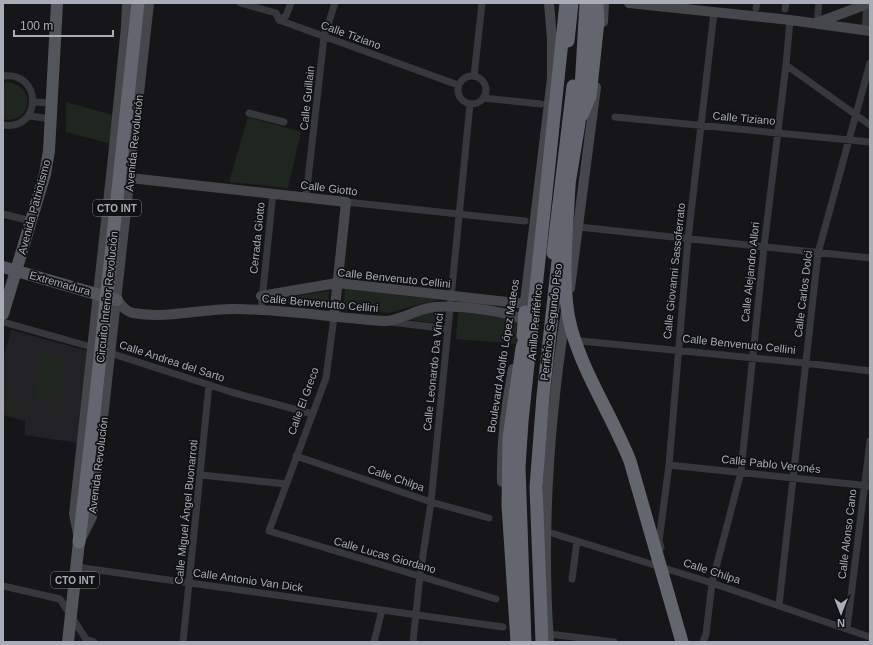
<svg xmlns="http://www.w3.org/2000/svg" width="873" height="645" viewBox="0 0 873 645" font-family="Helvetica,sans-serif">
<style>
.built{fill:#222225}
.green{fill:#1e261f}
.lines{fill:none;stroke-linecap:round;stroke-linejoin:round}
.street{stroke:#37383d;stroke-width:7}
.secondary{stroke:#45474d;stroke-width:10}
.primary{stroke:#53555c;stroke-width:12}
.highway{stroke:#63666e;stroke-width:13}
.highway-bridge{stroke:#63666e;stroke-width:13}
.labels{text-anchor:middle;stroke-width:3.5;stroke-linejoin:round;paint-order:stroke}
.shield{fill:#111113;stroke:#7b7e86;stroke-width:1}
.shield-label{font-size:10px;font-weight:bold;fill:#a8adb8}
.street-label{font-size:11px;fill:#a8adb8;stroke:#111113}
</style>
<rect width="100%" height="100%" fill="#161618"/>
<!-- built -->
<path class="built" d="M11,330L88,351L78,443L25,435V421L3,415V359Z"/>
<!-- green -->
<path class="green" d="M8,82C39,87 30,126 3,119V83Z
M66,102L113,115L111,144L66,132Z
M248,117L301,132L288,188L229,182Z
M345,289L441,300L424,303L389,313L343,309Z
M329,291L328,308L275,302V299Z
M444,310V324L403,319L423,313Z
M458,312L507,317L518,321L519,329L516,344L456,339Z
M39,355L66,358L61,403L34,400Z
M3,397L21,403L17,417L3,413Z"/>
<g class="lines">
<!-- street -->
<path class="street" d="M240,3L276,13L279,20L458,85
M756,8L757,3
M785,9L786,3
M279,20L286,16L291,3
M817,23L819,3
M865,30L867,3
M786,65L870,125
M3,76C43,71 42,131 3,125
M474,76L482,3
M458 90a14 14 0 1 1 28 0a14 14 0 1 1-28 0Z
M483,98L541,104
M33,102L51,103
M249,113L284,122
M615,117L870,142
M26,118L30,116L51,119
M306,197L324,37L335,3
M346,202L525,221
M3,214L31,221
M579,227L870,258
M261,310L273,193
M334,317L326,378L269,531L496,599
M3,322L95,348
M391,322L448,329
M581,341L805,363L870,371
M107,352L231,392L312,414
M296,456L431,502L489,518
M669,465L870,486
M201,475L286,484
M545,531L712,583L870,637
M661,548L659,541L669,465L688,239L714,12
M76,567L503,627
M572,579L577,541
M3,586L60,599L86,639L94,642
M779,605L818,253L870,63
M847,629L870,441
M549,634L614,642
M183,642L209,385
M374,642L382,610
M413,642L420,575L431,502L470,104
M703,642L706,634L712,583L741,472L764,247L786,65L790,20"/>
<!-- secondary -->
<path class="secondary" d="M549,3L552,39V77
M629,3L790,20L870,31
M603,22L604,3
M819,22L870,3
M130,178L346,202L334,317
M570,288L596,87
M261,296L337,283L526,304
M117,300C122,305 124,311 133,313C165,319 200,309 233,309C284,309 334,318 385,321C401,320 413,311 429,308C448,304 506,310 523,320
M523,318L553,70
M502,482C501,442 505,409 513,369
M78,534L74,514L113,157L126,27L127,3
M82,537L92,517L149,3
M549,642C541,531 549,421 566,311"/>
<!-- primary -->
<path class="primary" d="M3,267L117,300
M3,314L45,174L49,151L57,3
M68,642L79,542"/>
<!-- highway -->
<path class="highway" d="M568,41L572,3
M582,115L590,96L598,21L597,3
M567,196L579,123L586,3
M553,253L573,86
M523,336L525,312
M79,542L94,413
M517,642L508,505L509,438L522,348L529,326
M542,642L536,487L543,396L560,243"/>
<!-- highway-bridge -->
<path class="highway-bridge" d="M569,186C567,229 560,287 571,328C584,375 612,416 630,461L682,642
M94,413L138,3
M525,642L519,467L522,421L566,3"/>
</g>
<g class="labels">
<!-- shield labels -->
<g class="shield">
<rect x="93" y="200" width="48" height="16" rx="3"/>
<rect x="51" y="572" width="48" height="16" rx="3"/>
</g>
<g class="shield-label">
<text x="117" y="212">CTO INT</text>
<text x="75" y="584">CTO INT</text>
</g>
<!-- street labels -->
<g class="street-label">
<text transform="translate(351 35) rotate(20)" y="4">Calle Tiziano</text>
<text transform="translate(307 98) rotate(-84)" y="4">Calle Guillain</text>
<text transform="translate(744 118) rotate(5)" y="4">Calle Tiziano</text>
<text transform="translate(134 143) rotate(-84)" y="4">Avenida Revolución</text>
<text transform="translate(329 188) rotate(7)" y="4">Calle Giotto</text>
<text transform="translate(34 207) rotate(-75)" y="4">Avenida Patriotismo</text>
<text transform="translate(257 238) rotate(-84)" y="4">Cerrada Giotto</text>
<text transform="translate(674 271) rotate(-84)" y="4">Calle Giovanni Sassoferrato</text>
<text transform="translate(750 272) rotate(-84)" y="4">Calle Alejandro Allori</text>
<text transform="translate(394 278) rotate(6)" y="4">Calle Benvenuto Cellini</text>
<text transform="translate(60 283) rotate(16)" y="4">Extremadura</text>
<text transform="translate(803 294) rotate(-83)" y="4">Calle Carlos Dolci</text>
<text transform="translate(107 297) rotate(-84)" y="4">Circuito Interior Revolución</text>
<text transform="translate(320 303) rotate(5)" y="4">Calle Benvenutto Cellini</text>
<text transform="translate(535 322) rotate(-85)" y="4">Anillo Periférico</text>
<text transform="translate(551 322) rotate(-83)" y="4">Periférico Segundo Piso</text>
<text transform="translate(739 344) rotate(6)" y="4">Calle Benvenuto Cellini</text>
<text transform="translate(503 356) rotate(-81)" y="4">Boulevard Adolfo López Mateos</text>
<text transform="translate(172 361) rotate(18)" y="4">Calle Andrea del Sarto</text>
<text transform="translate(433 372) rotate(-84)" y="4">Calle Leonardo Da Vinci</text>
<text transform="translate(303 401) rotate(-70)" y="4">Calle El Greco</text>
<text transform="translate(771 464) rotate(6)" y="4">Calle Pablo Veronés</text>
<text transform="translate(98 465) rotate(-83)" y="4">Avenida Revolución</text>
<text transform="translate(396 478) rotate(19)" y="4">Calle Chilpa</text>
<text transform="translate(186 512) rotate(-84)" y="4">Calle Miguel Ángel Buonarroti</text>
<text transform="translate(847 534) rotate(-83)" y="4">Calle Alonso Cano</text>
<text transform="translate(385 555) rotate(16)" y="4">Calle Lucas Giordano</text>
<text transform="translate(712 571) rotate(18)" y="4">Calle Chilpa</text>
<text transform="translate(248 580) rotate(8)" y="4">Calle Antonio Van Dick</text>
</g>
</g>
<!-- border -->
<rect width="873" height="645" fill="none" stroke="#a8adb8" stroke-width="8"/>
<!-- north arrow -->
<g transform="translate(841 613) rotate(180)" stroke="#111113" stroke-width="3" paint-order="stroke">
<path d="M0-3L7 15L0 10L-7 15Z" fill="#a8adb8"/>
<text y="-6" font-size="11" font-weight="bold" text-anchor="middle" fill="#a8adb8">N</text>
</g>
<!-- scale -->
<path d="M14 30v6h99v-6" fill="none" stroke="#a8adb8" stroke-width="2"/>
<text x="20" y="30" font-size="12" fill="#a8adb8" stroke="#111113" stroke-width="3" paint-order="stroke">100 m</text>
</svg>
